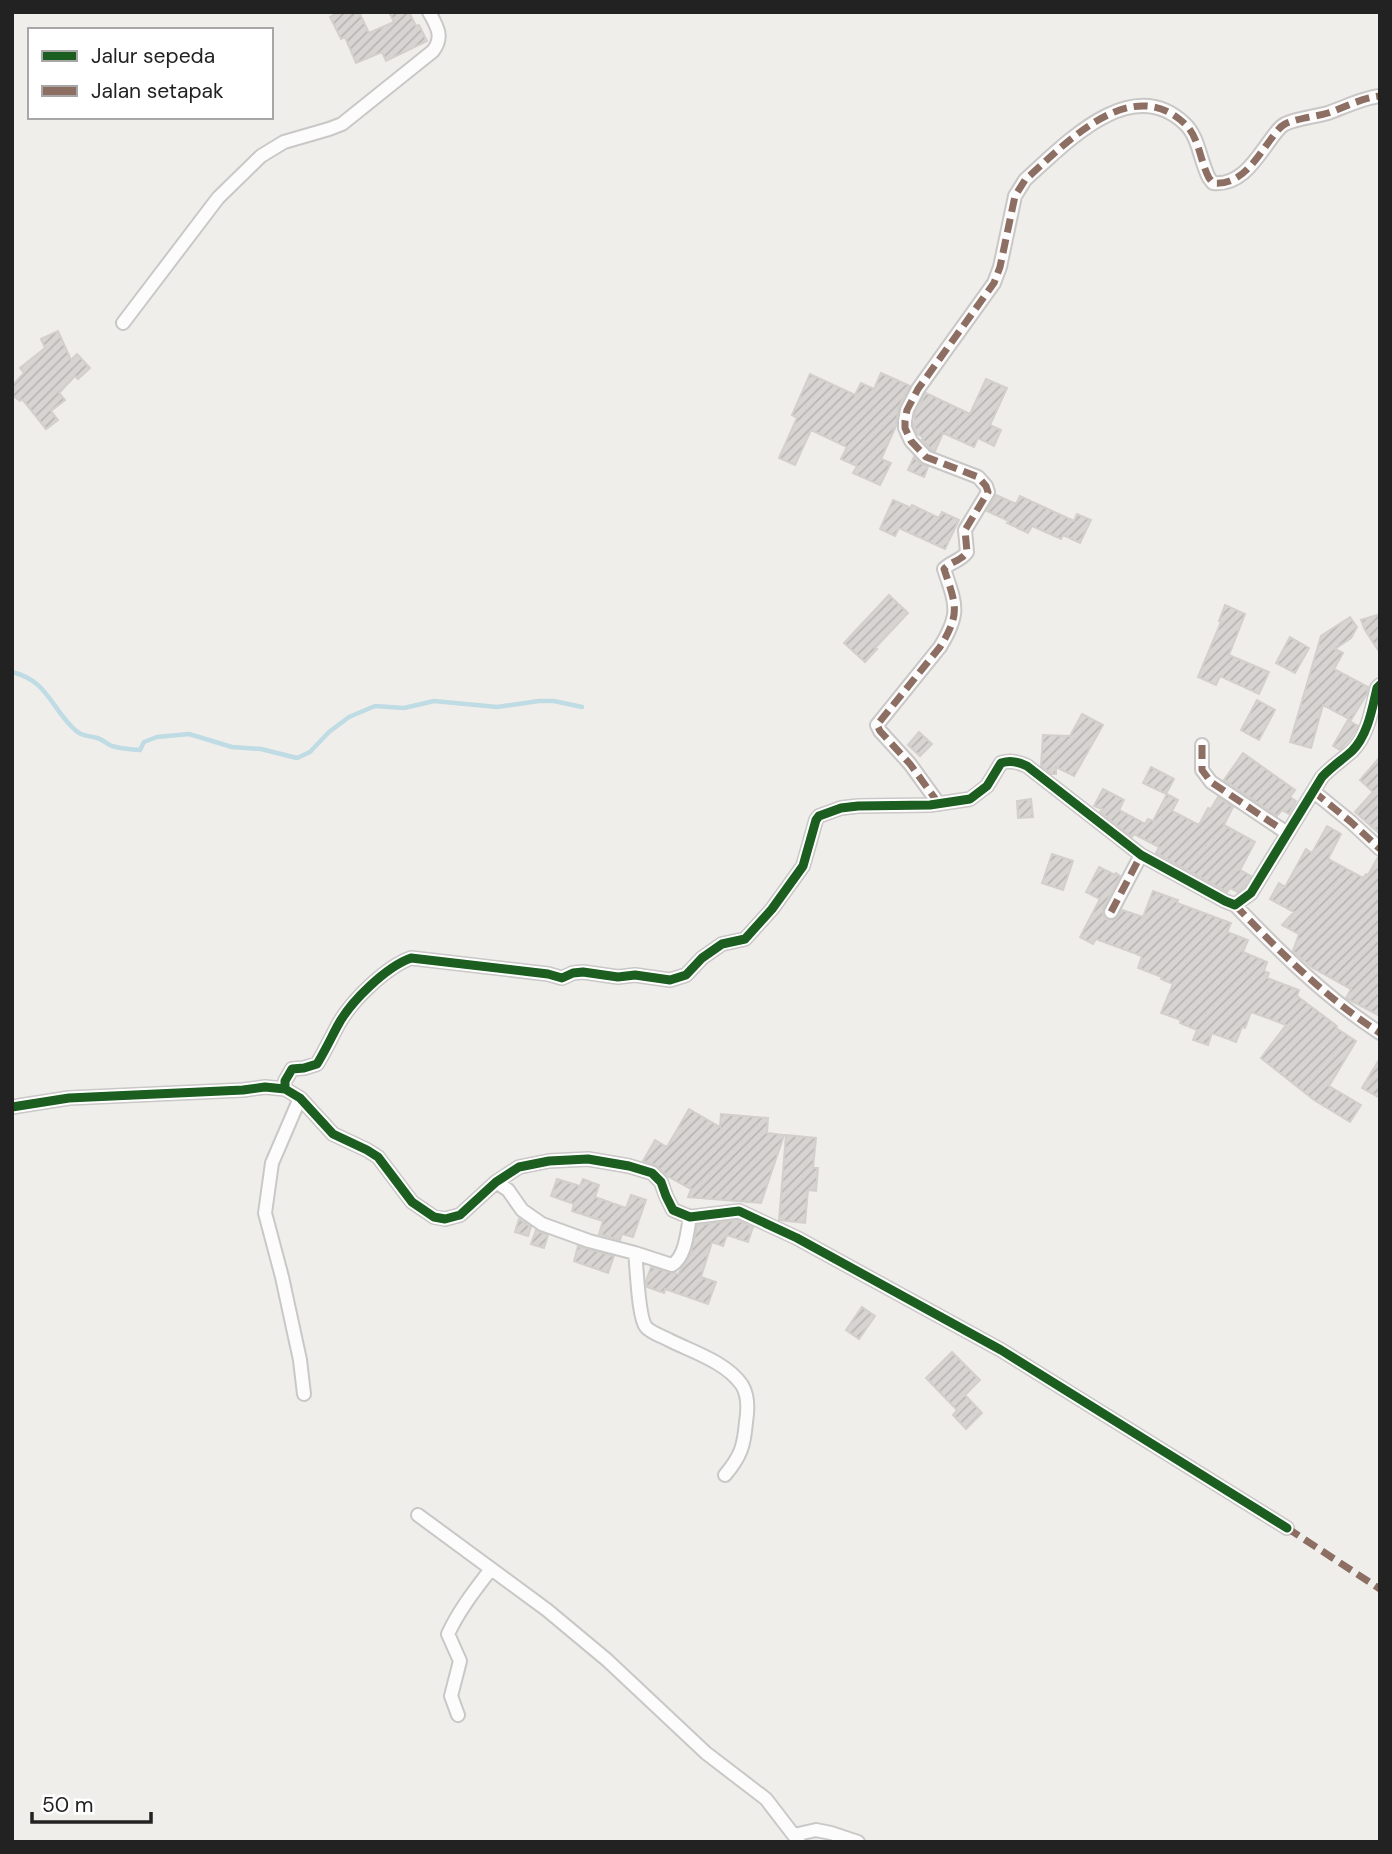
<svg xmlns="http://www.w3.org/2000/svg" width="1392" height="1854" viewBox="0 0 1392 1854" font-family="'DM Sans',sans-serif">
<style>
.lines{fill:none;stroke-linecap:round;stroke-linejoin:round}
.stream{stroke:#bfdbe3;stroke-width:4.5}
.building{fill:url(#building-hatch);stroke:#d3d0cc;stroke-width:2}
.minor-casing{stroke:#c9c8c7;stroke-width:16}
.minor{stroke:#fdfcfc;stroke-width:12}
.quiet{stroke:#8d6e63;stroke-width:7;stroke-dasharray:14 7;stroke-linecap:butt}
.cycleway-casing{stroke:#fff;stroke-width:13}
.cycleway{stroke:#1b5e20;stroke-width:9}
</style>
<defs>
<pattern id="building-hatch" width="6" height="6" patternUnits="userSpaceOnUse" patternTransform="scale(1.75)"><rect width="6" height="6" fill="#d7d4d2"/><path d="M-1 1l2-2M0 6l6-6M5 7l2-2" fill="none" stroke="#b8b6b4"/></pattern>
</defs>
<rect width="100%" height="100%" fill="#f0eeeb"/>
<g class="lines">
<!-- stream -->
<path class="stream" d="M12,672C46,680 50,705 72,727C81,737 86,735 97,738C102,739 107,744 112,746C121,749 130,749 140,750L144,742L157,737L189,734L232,747L261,749L297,758L310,752L329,732L349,717L375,706L404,708L434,701L497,707L539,701H554L582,707"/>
</g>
<!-- building -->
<path class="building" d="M339,12H359L369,33L394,22L389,12H409L416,26L419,25L427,41L386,61L382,52L356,63L345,37L341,39L330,17Z
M58,331L71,360L77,354L90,368L78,379L75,376L59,393L65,400L51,411L58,420L46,429L22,399L20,401L12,395V386L24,373L20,368L45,348L41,339Z
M881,373L910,386L899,406L896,426L881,459L891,463L880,485L853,473L857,466L841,459L847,447L811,430L795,465L779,458L797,418L792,415L810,374L855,395L861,383L874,389Z
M986,379L1007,388L990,425L1001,430L994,446L978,438L974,447L943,433L935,451L931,450L922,439L923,437L917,434L914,426L915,413L926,393L970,414Z
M914,457L920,463L928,467L924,477L908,470Z
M996,495L1016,504L1020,496L1074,521L1077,514L1091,520L1080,543L1063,535L1061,539L1032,526L1028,533L1007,523L1009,521L987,511Z
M893,500L911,508L912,505L939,518L942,512L959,520L945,549L899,528L895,536L880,529Z
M889,595L908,613L875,648L877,649L865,662L844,643Z
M1225,605L1245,614L1229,655L1269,672L1259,694L1220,676L1216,685L1198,677L1221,622L1219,621Z
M1380,614V653L1365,630L1361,620Z
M1350,617L1357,627L1351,638L1335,649L1343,653L1334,669L1368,687L1367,694L1351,720L1323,705L1311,748L1290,742L1321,636Z
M1290,637L1309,648L1295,673L1276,663Z
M1257,700L1275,710L1259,740L1241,730Z
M1082,714L1103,725L1074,776L1056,767V774H1051L1041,766L1043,735L1070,736Z
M1348,720L1358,726L1350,739L1340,750L1333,746Z
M919,732L932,744L920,756L908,745Z
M1243,753L1295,790L1290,797L1296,801L1289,814L1282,810L1277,816L1224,780Z
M1380,757V834L1355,812L1373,792L1360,780Z
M1151,767L1174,779L1166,794L1143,783Z
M1103,789L1124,800L1119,810L1145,824L1148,819L1153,821L1167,794L1178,800L1172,811L1199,825L1208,808L1211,809L1218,797L1233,807L1224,825L1255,842L1240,870L1251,876L1244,887L1238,892L1230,888L1227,892L1156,853L1159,847L1134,834L1132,837L1130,836L1100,812L1102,809L1094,806Z
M1031,799L1033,817L1018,818L1017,801Z
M1327,826L1341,834L1328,859L1363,878L1366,874L1368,875L1378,857L1380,858V1016L1346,998L1351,989L1311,967L1293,951L1299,934L1282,925L1294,912L1270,899L1279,883L1285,887L1306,849L1312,853Z
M1052,854L1073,861L1063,890L1042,883Z
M1099,867L1115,875L1116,873L1120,876L1103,909V916L1106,919L1115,920L1122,910L1143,917L1153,891L1178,900L1177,903L1231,923L1227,932L1248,940L1243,952L1267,962L1264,971L1269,973L1267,978L1299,990L1297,996L1337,1026L1336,1028L1356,1041L1329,1086L1361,1105L1350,1122L1314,1100L1261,1058L1286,1025L1251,1012L1245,1028L1242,1027L1236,1042L1212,1033L1208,1045L1193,1040L1197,1030L1180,1023L1181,1020L1161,1013L1173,984L1161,979L1162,977L1138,968L1142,956L1096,939L1093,944L1080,937L1100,899L1086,892Z
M1380,1058V1098L1362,1088Z
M689,1109L720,1127L721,1114L768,1118L767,1133L784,1135L761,1203L688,1197L691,1189L667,1176L655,1165L643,1161L655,1140L667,1147Z
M786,1135L816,1138L813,1168H818L816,1191L808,1190L805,1223L779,1220Z
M557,1179L580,1186L583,1179L599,1185L595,1197L626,1208L631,1195L646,1200L633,1237L622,1234L620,1240L599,1234L603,1221L572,1211L574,1204L551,1196Z
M519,1219L531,1227L528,1236L515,1232Z
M738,1220L753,1227L748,1242L727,1235L723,1246L712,1242L701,1277L716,1282L708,1304L665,1289L664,1293L647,1287L646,1281L651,1267L678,1274L691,1253L697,1225Z
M536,1230L548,1235L544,1248L531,1244Z
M578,1246L614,1256L608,1273L574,1261Z
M862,1307L875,1316L859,1339L846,1330Z
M952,1352L980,1380L965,1395L982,1413L966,1429L953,1415L957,1410L926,1378Z"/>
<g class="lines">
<!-- minor casing -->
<g class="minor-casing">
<path id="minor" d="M123,323L218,198L261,156L284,142L329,129L342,124L433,51C444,37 437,26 429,12
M1202,745V770L1211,782L1287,833
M1313,791L1351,822L1380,849
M939,804L910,764L880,731L877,725L940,647C961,613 956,605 944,569C950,562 961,561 967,552L965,530L988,492L986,486L978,477L926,457L911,441L905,428V421L907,410L918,389L994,283L1000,267L1015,196L1025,180C1064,145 1131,72 1185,124C1199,137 1200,161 1209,178L1213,183C1241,186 1256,159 1271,139C1275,134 1279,127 1285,124C1298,118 1314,117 1328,113C1345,107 1362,98 1380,96
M1235,905C1280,952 1325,997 1380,1033
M1111,912L1141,855
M285,1089V1081L292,1069L304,1068L317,1064C325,1051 331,1038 338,1025C351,1001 386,967 411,958L548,974L562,978L573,973L583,972L618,977L635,975L670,980L686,975L702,958L722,944L745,939L772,909L803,866L816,820L819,816L841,808L858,806L930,805L970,799L987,786L1001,763C1011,760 1018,762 1027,766L1141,855L1225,901L1235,905L1251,893L1322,777C1331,767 1342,760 1352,751C1368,735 1372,709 1377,688L1380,685
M300,1098L272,1163L265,1213L282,1277L300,1360L304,1394
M12,1107L69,1098L243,1090L265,1087L285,1089L300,1098L333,1134L367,1150L378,1157L412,1202L434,1217L445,1219L460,1215L496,1182L519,1167L549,1161L588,1159L629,1166L652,1173L661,1182L666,1196L673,1210L690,1217L739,1211L797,1238L1001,1350L1287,1528
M496,1182L508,1190L522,1210L542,1224L589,1241L635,1253L672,1265C686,1256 687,1232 690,1217
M635,1253C637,1267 638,1317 646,1327C651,1333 662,1336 669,1340C693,1352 726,1362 742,1385C748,1395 748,1410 746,1422C744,1446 741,1456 725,1475
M418,1515L547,1610L607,1660L706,1753L766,1799L799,1842
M458,1715L451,1696L460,1661L448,1634C459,1610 475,1590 491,1569
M794,1835L816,1830L831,1833L858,1842"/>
</g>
<!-- minor -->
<use href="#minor" class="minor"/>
<!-- quiet -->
<path class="quiet" d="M1202,745V770L1211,782L1287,833
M1313,791L1351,822L1380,849
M939,804L910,764L880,731L877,725L940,647C961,613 956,605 944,569C950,562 961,561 967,552L965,530L988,492L986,486L978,477L926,457L911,441L905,428V421L907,410L918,389L994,283L1000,267L1015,196L1025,180C1064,145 1131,72 1185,124C1199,137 1200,161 1209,178L1213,183C1241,186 1256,159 1271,139C1275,134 1279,127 1285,124C1298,118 1314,117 1328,113C1345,107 1362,98 1380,96
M1235,905C1280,952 1325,997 1380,1033
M1111,912L1141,855
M1287,1528L1380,1589"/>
<!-- cycleway casing -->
<g class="cycleway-casing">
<path id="cycleway" d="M285,1089V1081L292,1069L304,1068L317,1064C325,1051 331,1038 338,1025C351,1001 386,967 411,958L548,974L562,978L573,973L583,972L618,977L635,975L670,980L686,975L702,958L722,944L745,939L772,909L803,866L816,820L819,816L841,808L858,806L930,805L970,799L987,786L1001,763C1011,760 1018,762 1027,766L1141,855L1225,901L1235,905L1251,893L1322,777C1331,767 1342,760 1352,751C1368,735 1372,709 1377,688L1380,685
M12,1107L69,1098L243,1090L265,1087L285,1089L300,1098L333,1134L367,1150L378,1157L412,1202L434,1217L445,1219L460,1215L496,1182L519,1167L549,1161L588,1159L629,1166L652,1173L661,1182L666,1196L673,1210L690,1217L739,1211L797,1238L1001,1350L1287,1528"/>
</g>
<!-- cycleway -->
<use href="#cycleway" class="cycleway"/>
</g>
<!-- border -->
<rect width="1392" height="1854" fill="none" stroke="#222222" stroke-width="28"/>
<!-- legend -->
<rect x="28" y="28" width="245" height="91" fill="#ffffff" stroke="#a7a7a7" stroke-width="2"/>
<rect x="42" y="51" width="35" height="10" fill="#1b5e20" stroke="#a7a7a7" stroke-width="2"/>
<text x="91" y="63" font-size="21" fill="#222222">Jalur sepeda</text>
<rect x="42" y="86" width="35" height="10" fill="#8d6e63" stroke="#a7a7a7" stroke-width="2"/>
<text x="91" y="98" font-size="21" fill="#222222">Jalan setapak</text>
<!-- scale -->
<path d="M32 1812v10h119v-10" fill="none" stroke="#222222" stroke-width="3.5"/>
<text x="42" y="1812" font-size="21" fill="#222222" stroke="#ffffff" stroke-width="5" paint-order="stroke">50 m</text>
</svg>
